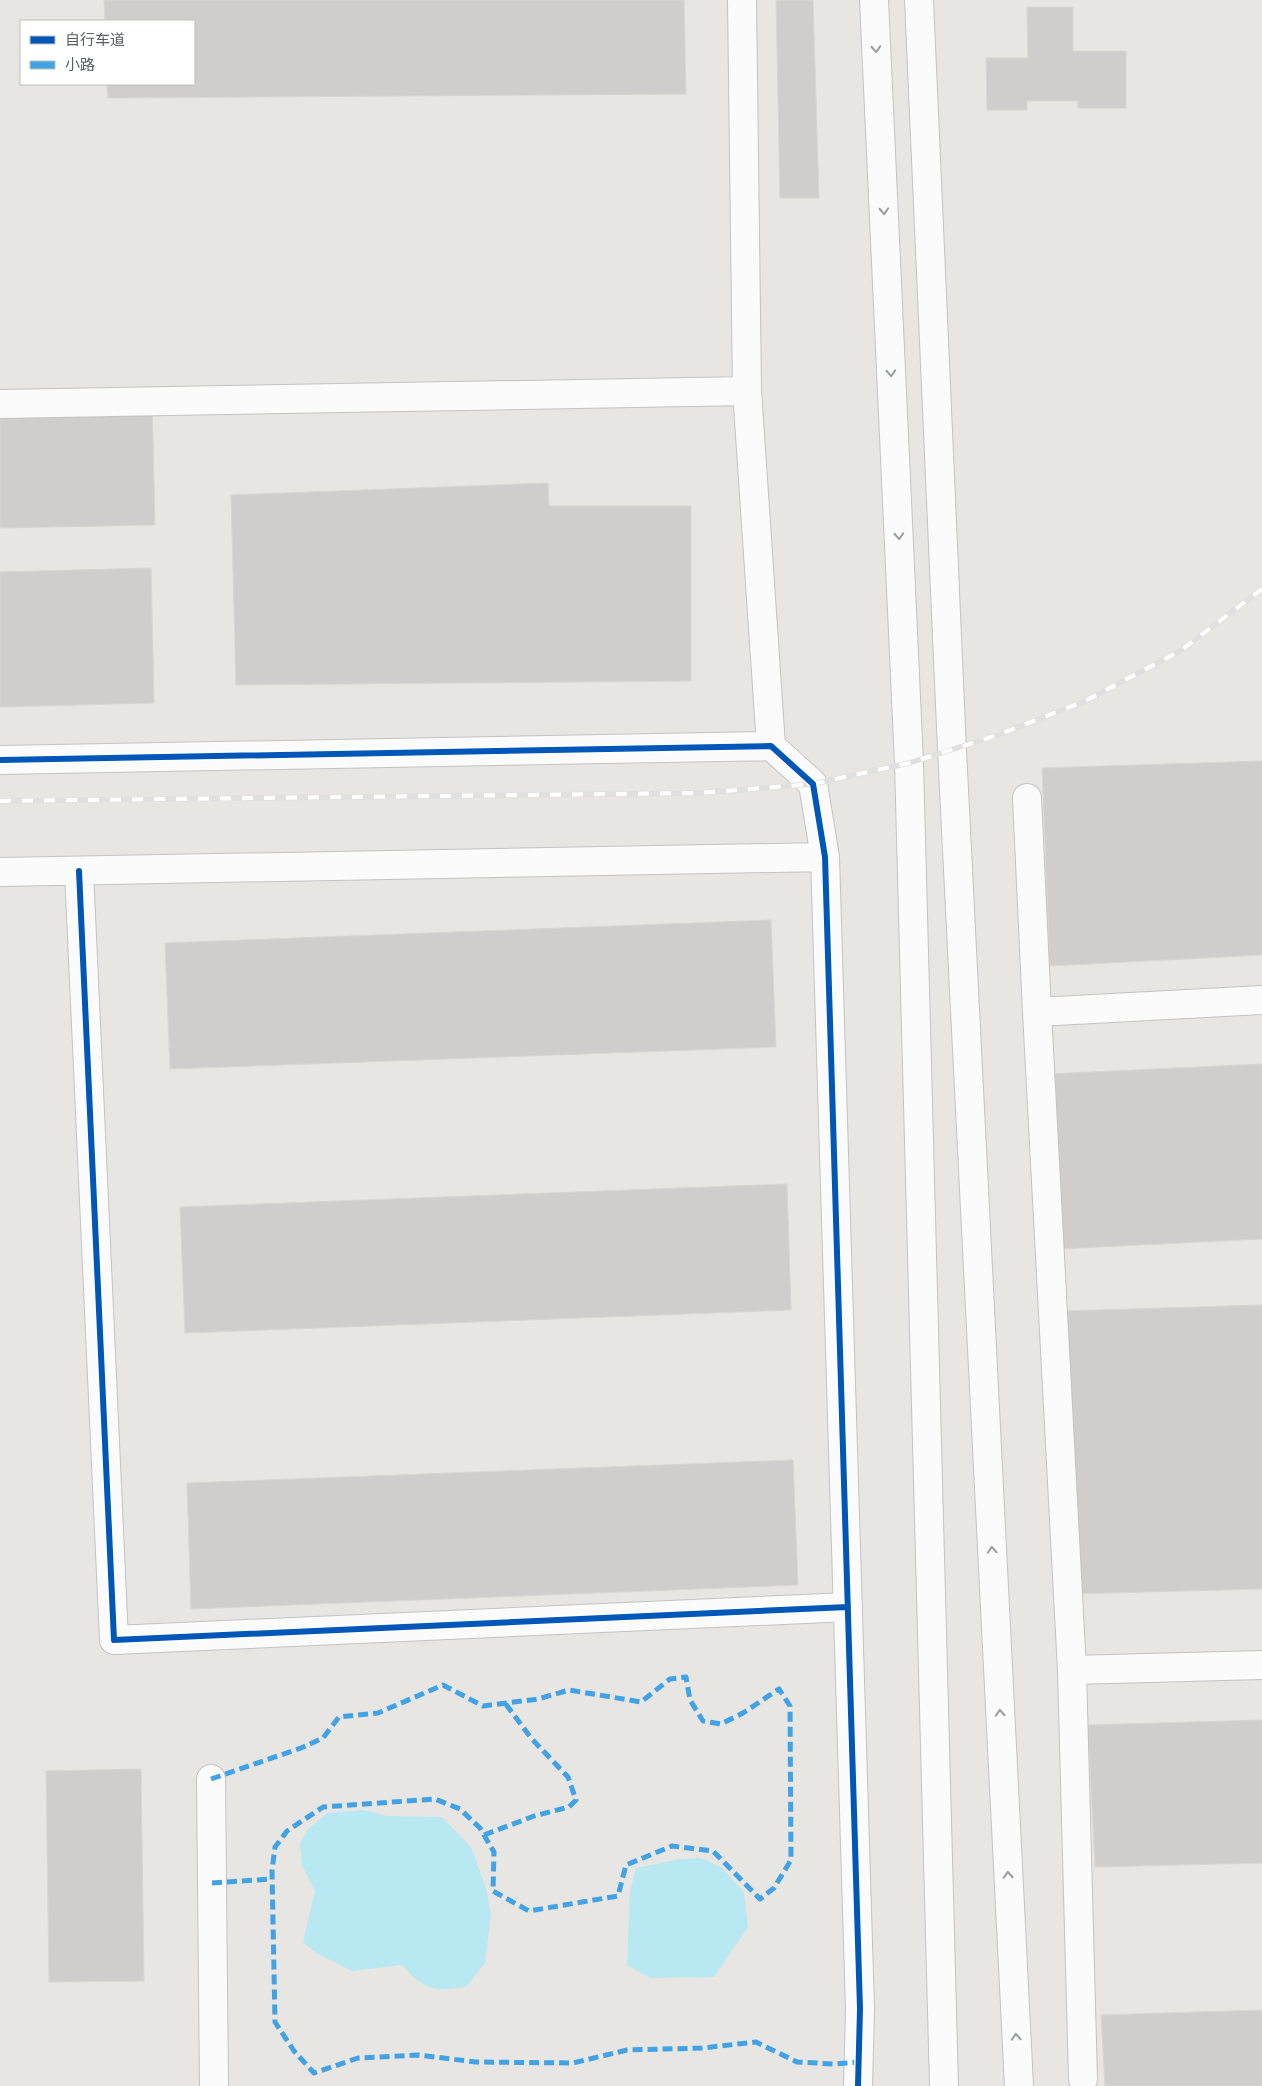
<svg xmlns="http://www.w3.org/2000/svg" width="1262" height="2086" viewBox="0 0 1262 2086" font-family="'Archivo Narrow','Noto Sans SC',sans-serif">
<style>
.water{fill:#b8e8f2}
.building{fill:#d0cecc;stroke:#d8d5d2}
.lines{fill:none;stroke-linecap:round;stroke-linejoin:round}
.minor-casing{stroke:#c2c3c3;stroke-width:30}
.minor{stroke:#fcfbfb;stroke-width:28}
.rail-casing{stroke:#e0e0e0;stroke-width:5.5}
.rail{stroke:#fff;stroke-width:4;stroke-dasharray:11;stroke-linecap:butt}
.quiet{stroke:#42a2e6;stroke-width:5;stroke-dasharray:10 5;stroke-linecap:butt}
.cycleway-casing{stroke:#fff;stroke-width:9}
.cycleway{stroke:#0057b8;stroke-width:6}
.oneway{stroke:#9a9d9e}
</style>
<rect width="100%" height="100%" fill="#e8e6e3"/>
<!-- water -->
<path class="water" d="M364,1810L387,1816L442,1817L471,1847L486,1888L491,1914L485,1963L466,1987C432,1992 425,1990 402,1965L352,1971L316,1953L303,1942L315,1891L302,1865L300,1843L309,1828L328,1813Z
M701,1858L722,1868L744,1892L748,1927L714,1977L650,1978L627,1965L630,1891L636,1868L680,1859Z"/>
<!-- building -->
<path class="building" d="M104,0H684L686,94L108,98L107,84H194V21H105Z
M776,0H813L819,198H780Z
M1027,7H1073V51H1126V108H1078V101H1027V110H987L986,58H1028Z
M152,401L155,525L0,528V405Z
M548,483L549,506H691V681L236,685L231,495Z
M151,568L154,703L0,707V572Z
M1262,761V955L1050,966L1042,768Z
M771,920L776,1047L170,1069L165,943Z
M1262,1064V1239L1058,1249L1048,1074Z
M787,1184L791,1310L185,1333L180,1207Z
M1262,1305V1589L1072,1594L1065,1311Z
M793,1460L798,1585L191,1609L187,1483Z
M1262,1720V1863L1095,1867L1088,1725Z
M141,1769L144,1981L49,1982L46,1771Z
M1262,2010V2086H1105L1101,2015Z"/>
<g class="lines">
<!-- minor casing -->
<g class="minor-casing">
<path id="minor" d="M742,0L747,391L771,746
M874,0L909,763L944,2086
M919,0L952,750L1019,2086
M0,404L747,391
M0,760L771,746L813,784L825,857L860,2009L858,2086
M1027,798L1037,1012
M79,871L114,1640L848,1607
M0,872L825,857
M1072,1670L1037,1012L1262,1000
M211,1779L214,2086
M1083,2079L1072,1670L1262,1665"/>
</g>
<!-- minor -->
<use href="#minor" class="minor"/>
<!-- rail casing -->
<g class="rail-casing">
<path id="rail" d="M0,801L699,793L813,784L909,763L998,735L1085,701L1180,651L1262,589"/>
</g>
<!-- rail -->
<use href="#rail" class="rail"/>
<!-- quiet -->
<path class="quiet" d="M211,1779L301,1748L323,1738L339,1717L378,1713L443,1685L483,1706L538,1699L569,1690L641,1702L670,1679L686,1677L690,1700L703,1721L721,1724L743,1713L779,1689L790,1706L791,1860L774,1888L760,1899L713,1851L672,1846L626,1865L618,1896L529,1911L493,1891L494,1852L484,1835L480,1828L460,1809L435,1799L323,1807L287,1831L275,1847L272,1871L275,2022L294,2051L314,2073L358,2058L418,2055L476,2062L573,2063L627,2050L702,2048L756,2042L797,2062L834,2064L859,2062
M484,1835L534,1816L569,1807L576,1800L568,1777L531,1738L505,1703
M212,1883L272,1879"/>
<!-- cycleway casing -->
<g class="cycleway-casing">
<path id="cycleway" d="M0,760L771,746L813,784L825,857L860,2009L858,2086
M79,871L114,1640L848,1607"/>
</g>
<!-- cycleway -->
<use href="#cycleway" class="cycleway"/>
</g>
<!-- one-way arrows -->
<defs><path id="oneway-chevron" d="M-2-3.5L2.5 0L-2 3.5" fill="none" stroke-width="1.6" stroke-linecap="round" stroke-linejoin="round" transform="scale(1.25)"/></defs>
<g class="oneway">
<use href="#oneway-chevron" transform="translate(876 49) rotate(87)"/>
<use href="#oneway-chevron" transform="translate(884 211) rotate(87)"/>
<use href="#oneway-chevron" transform="translate(891 373) rotate(87)"/>
<use href="#oneway-chevron" transform="translate(899 536) rotate(87)"/>
<use href="#oneway-chevron" transform="translate(992 1550) rotate(-93)"/>
<use href="#oneway-chevron" transform="translate(1000 1713) rotate(-93)"/>
<use href="#oneway-chevron" transform="translate(1008 1875) rotate(-93)"/>
<use href="#oneway-chevron" transform="translate(1016 2037) rotate(-93)"/>
</g>
<!-- legend -->
<rect x="20" y="20" width="175" height="65" fill="#ffffff" stroke="#bdbfbf"/>
<rect x="30" y="36" width="25" height="8" fill="#0057b8" stroke="#bdbfbf"/>
<text x="65" y="45" font-size="15" fill="#595e60">自行车道</text>
<rect x="30" y="61" width="25" height="8" fill="#42a2e6" stroke="#bdbfbf"/>
<text x="65" y="70" font-size="15" fill="#595e60">小路</text>
</svg>
